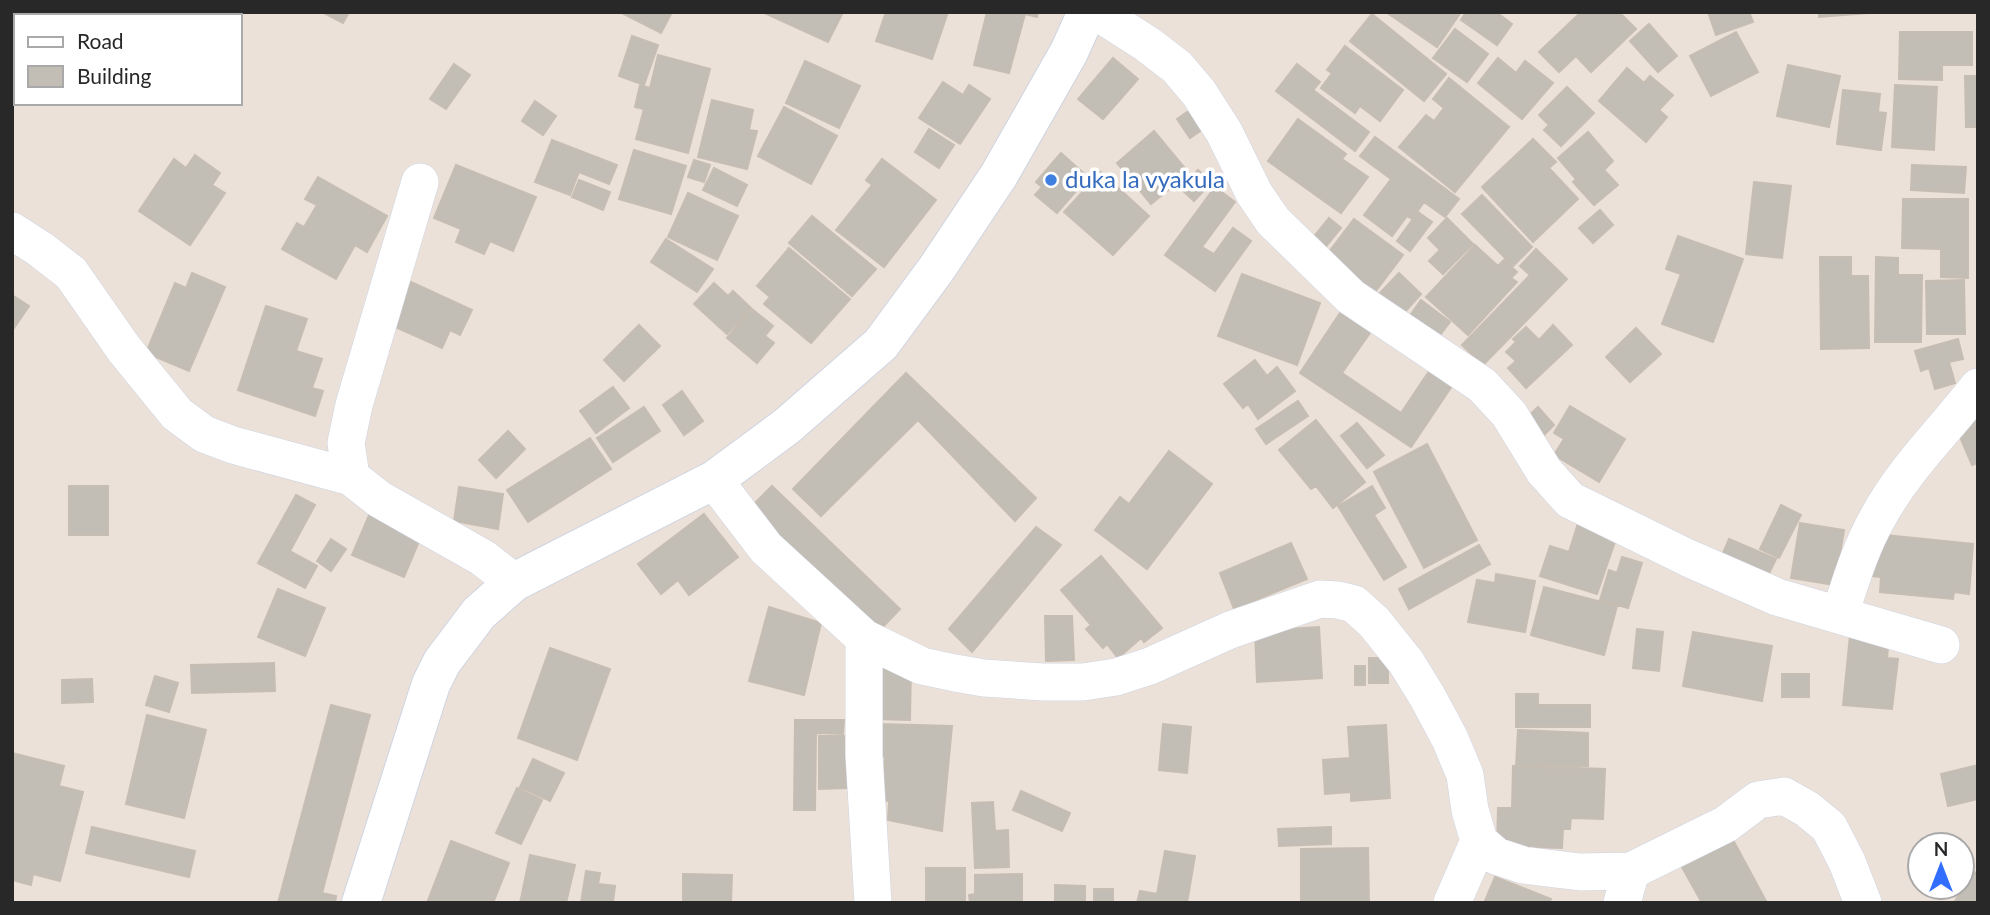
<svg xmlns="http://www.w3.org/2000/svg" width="1990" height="915" viewBox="0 0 1990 915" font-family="Lato,sans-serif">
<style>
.building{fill:#c2bdb5;stroke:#c6bdb3;stroke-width:2}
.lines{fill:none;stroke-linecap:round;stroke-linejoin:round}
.street-casing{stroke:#ced4e2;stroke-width:38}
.secondary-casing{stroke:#ced4e2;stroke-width:40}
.street{stroke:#fff;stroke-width:37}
.secondary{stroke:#fff;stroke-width:38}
.shop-dot{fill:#3f7fe0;stroke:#fff;stroke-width:2.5}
.labels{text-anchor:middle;stroke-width:7;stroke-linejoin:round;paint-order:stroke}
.shop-label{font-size:24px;fill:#366cbe;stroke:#fff;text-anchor:start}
</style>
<rect width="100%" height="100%" fill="#ebe1d9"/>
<!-- building -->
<path class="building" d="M322,12H349L343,23Z
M620,12H672L661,33Z
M762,12H839L842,14L828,42Z
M886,12H948L932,59L876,41Z
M987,12H1038L1037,17L1025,14L1009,73L974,65Z
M1386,12H1461L1437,47Z
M1466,12H1496L1512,24L1497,45L1461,20Z
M1581,12H1619L1636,29L1591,72L1576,56L1559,72L1539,52Z
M1708,12H1749L1753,22L1716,35Z
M1819,12H1868V13L1819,17Z
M1372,14L1446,74L1424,101L1350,41Z
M1649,24L1677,56L1658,72L1630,41Z
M1455,29L1488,54L1467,82L1433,58Z
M1736,32L1758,72L1711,96L1690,56Z
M1900,32H1972V65H1942V80L1899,79Z
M632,36L658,45L644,85L619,76Z
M1345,46L1403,90L1380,121L1360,106L1355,113L1321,88L1332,73L1327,70Z
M658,55L710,69L688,153L636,139L644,109L635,107L640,85L650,88Z
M1113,58L1138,79L1103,119L1078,99Z
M1498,58L1516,73L1525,61L1553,83L1522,119L1478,83Z
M805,61L860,86L839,128L786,103Z
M454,64L470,75L446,109L430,99Z
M1297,64L1320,82L1313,90L1369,132L1355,151L1276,91Z
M1788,65L1840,76L1829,127L1777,116Z
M1627,68L1644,83L1650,76L1673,95L1659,110L1667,117L1646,142L1599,101Z
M1965,76H1978V127H1966Z
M1449,78L1509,127L1455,192L1399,147L1426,115L1434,121L1444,108L1433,99Z
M943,82L963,95L969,85L990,99L960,144L919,118Z
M1895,85L1937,87L1934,150L1892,147Z
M1567,87L1594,113L1561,146L1544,130L1549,125L1539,115Z
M1843,90L1880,94L1878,112L1886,113L1881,150L1837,144Z
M712,100L753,110L749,130L757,131L747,169L698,157Z
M535,101L556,116L543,135L522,121Z
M784,107L837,136L811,184L758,156Z
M1193,108L1206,127L1190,138L1177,119Z
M1298,119L1346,154L1342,159L1368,177L1341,213L1268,161Z
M929,129L954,145L939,168L915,152Z
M1154,131L1189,173L1151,204L1117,163Z
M1588,132L1613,161L1604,170L1618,185L1594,205L1573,182L1576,179L1558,158Z
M1375,137L1459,199L1445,217L1424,202L1412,219L1407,216L1392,236L1364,215L1391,179L1360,156Z
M1533,139L1556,162L1549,168L1578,199L1533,242L1482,187Z
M552,140L617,165L609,184L579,172L570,195L535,182Z
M634,150L686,166L671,214L619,199Z
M1061,153L1088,177L1057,213L1035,195L1042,187L1036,182Z
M195,155L220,173L212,185L225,193L190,245L139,211L174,159L186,168Z
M882,159L936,200L884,267L836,230L872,185L866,180Z
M694,160L710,165L704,182L688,177Z
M456,165L536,197L513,251L490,241L484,254L456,242L461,229L434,218Z
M1912,165L1966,167L1964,193L1911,190Z
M714,168L747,185L737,206L703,190Z
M1198,170L1212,182L1194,201L1181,189Z
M1101,172L1149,216L1113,255L1064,212Z
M318,177L387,216L367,252L355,245L336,279L282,249L297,223L304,227L317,205L305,199Z
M579,180L610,192L603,210L572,197Z
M1754,182L1791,186L1782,258L1746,254Z
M1215,187L1235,202L1202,247L1214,254L1233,228L1251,241L1215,291L1165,255Z
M688,193L738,216L717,260L668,237Z
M1482,195L1532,247L1513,266L1462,214Z
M1903,199H1968V278L1941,277V249L1902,248Z
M1600,210L1613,225L1593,243L1579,228Z
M1418,212L1432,222L1410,251L1397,241Z
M812,216L876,269L852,296L789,243Z
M1329,218L1341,228L1323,250L1311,240Z
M1447,218L1473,244L1443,274L1429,261L1440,250L1428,238Z
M1354,219L1403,255L1375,292L1326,256Z
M1678,236L1743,259L1713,342L1662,324L1681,274L1666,269Z
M666,239L713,269L697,292L651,262Z
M1475,245L1498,266L1504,260L1517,272L1511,278L1517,282L1468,335L1426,297Z
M789,248L850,299L811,343L764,304L770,297L757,286Z
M1536,249L1567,279L1483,365L1462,345L1530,275L1520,266Z
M1820,257H1851V276H1868L1869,348L1821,349Z
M1876,257L1898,258V275H1922L1921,342H1875Z
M192,273L225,287L189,371L146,353L175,283L186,288Z
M1399,273L1421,294L1403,314L1380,293Z
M1242,274L1320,303L1297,365L1218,336Z
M1964,280L1965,334H1927L1926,281Z
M411,282L472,310L460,335L450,330L442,348L391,325Z
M714,283L728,296L733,291L751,308L727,334L694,304Z
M12,295L29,306L12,331Z
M1421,300L1450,322L1437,339L1409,317Z
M266,306L307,319L296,351L322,359L312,388L323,391L315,416L238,390Z
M752,309L773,326L765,336L774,343L757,363L727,338Z
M1342,310L1372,330L1342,373L1401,413L1436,361L1458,377L1411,447L1300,373Z
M639,325L660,346L624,381L604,360Z
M1553,325L1572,345L1526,388L1508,368L1516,361L1506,352L1516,342L1513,339L1526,327L1539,340Z
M1636,328L1661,354L1630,382L1606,357Z
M1958,339L1963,359L1949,362L1955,383L1935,389L1929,368L1921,371L1915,351Z
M1255,360L1267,376L1277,367L1295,391L1258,419L1248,404L1243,408L1224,384Z
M906,373L1036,498L1015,521L918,420L821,516L793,489Z
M613,387L629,408L596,433L580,411Z
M682,391L703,421L684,435L663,405Z
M1298,401L1308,416L1266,444L1256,429Z
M1570,406L1625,439L1599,482L1554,455L1564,439L1554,433Z
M644,407L660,431L613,462L597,438Z
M1538,407L1554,425L1539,440L1522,422Z
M1978,415V463L1972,465L1955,425Z
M1316,420L1365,482L1333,508L1316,486L1311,489L1279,450Z
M1357,423L1384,455L1367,468L1341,436Z
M508,431L525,449L496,478L479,460Z
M590,438L611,469L528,522L507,490Z
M1427,444L1477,540L1424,568L1374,472Z
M1169,451L1212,484L1147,569L1095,530L1120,497L1129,504Z
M69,486H108V535H69Z
M772,486L900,609L878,632L749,509Z
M1372,486L1385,508L1374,515L1406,567L1384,580L1338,506Z
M459,487L503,494L498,529L454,521Z
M296,495L315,505L290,551L317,566L305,588L258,563Z
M1781,505L1801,515L1779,558L1760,549Z
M370,513L422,534L404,577L352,555Z
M704,514L738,557L689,595L678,580L661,594L638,564Z
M1579,520L1618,533L1597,594L1540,576L1550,546L1569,552Z
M1800,523L1844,530L1835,585L1791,578Z
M1036,527L1061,545L972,652L949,629Z
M1875,534L1973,544L1969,594L1954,592L1953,599L1880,592L1881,577L1871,576Z
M331,539L346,549L331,571L317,561Z
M1729,539L1776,559L1766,580L1720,560Z
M1291,543L1307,579L1234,609L1220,573Z
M1479,545L1490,564L1409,609L1399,589Z
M1101,556L1162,628L1144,642L1141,638L1118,658L1107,644L1103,648L1086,629L1091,625L1061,590Z
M1622,557L1642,563L1628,608L1600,600L1609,570L1617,573Z
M1496,574L1535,581L1525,632L1468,622L1477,580L1495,583Z
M1544,587L1617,606L1604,655L1531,635Z
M278,589L325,608L305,656L258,637Z
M769,607L821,623L804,695L749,681Z
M1045,616H1072L1074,660L1046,661Z
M1319,627L1322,678L1257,682L1255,631Z
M1637,629L1663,632L1659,671L1633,668Z
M1693,632L1772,646L1762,701L1683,686Z
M1850,635L1889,639L1887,658L1898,659L1892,709L1843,705Z
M550,648L610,669L577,760L518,738Z
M1369,658H1388V683H1369Z
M274,663L275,691L192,693L191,665Z
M875,665L911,666L910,720L873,719Z
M1355,666H1365V685H1355Z
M1782,674H1809V697H1782Z
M155,676L178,683L169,712L146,705Z
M92,679L93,702L62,703V680Z
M1516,694H1538V705H1590V727H1516Z
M331,705L370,715L322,893L336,896L335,903H278Z
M147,715L206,730L184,818L126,804Z
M795,720H844L843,734L816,733L815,810H794Z
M879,724L952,726L942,831L888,820L889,801H882L885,757L876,756Z
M1163,724L1191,727L1187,773L1159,770Z
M1386,725L1390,798L1351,801V792L1325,794L1323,760L1350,758L1348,727Z
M1518,730L1588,733V766L1516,765Z
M819,736H845L847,788L819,789Z
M12,753L64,766L59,786L83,792L60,881L33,874L31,885L12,880Z
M533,759L564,773L550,801L520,787Z
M1978,765V799L1948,806L1941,774Z
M1513,766L1605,769L1603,819L1571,818L1570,829H1563L1562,848L1497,846L1498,808H1512Z
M517,788L542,800L521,844L496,833Z
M1021,791L1070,813L1062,831L1013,810Z
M993,802L995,831L1008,830L1009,867L975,868L972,803Z
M92,827L195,851L189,877L86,853Z
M1331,827V844L1279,846L1278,829Z
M1732,838L1766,901L1762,903H1702L1682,867Z
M451,841L509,863L493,903H427Z
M1368,848L1369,903H1301V849Z
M1165,851L1195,856L1187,903H1137L1140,891L1157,894Z
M530,855L575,865L566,903H520Z
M926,868H965V903H926Z
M586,871L600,873L598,884L615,886L613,902L619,903H581Z
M1972,871L1978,874V903H1954Z
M683,874L732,875L731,903H683Z
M1022,874V903H970L969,895L975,894V875Z
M1495,877L1551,899L1549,903H1484Z
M1055,885L1085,886V903H1055Z
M1094,889H1113V903H1094Z"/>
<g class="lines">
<!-- street casing -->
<g class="street-casing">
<path id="street" d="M1097,12L1147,44L1177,67L1199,93L1224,132L1254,193L1273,221L1351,297L1482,385L1509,414L1544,471L1570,500L1688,558L1777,597L1941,645
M30,16L32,12
M12,59L16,51
M420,182L354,405L346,443L351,477L379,499L483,558L514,582
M12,231L40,249L71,273L124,349L177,414L204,434L233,445L351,477
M714,480L766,548L864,638L922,666L955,673L984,678L1043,682H1083L1116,677L1150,666L1230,630L1320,599L1338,600L1354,604L1374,622L1406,662L1427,696L1450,739L1465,775L1470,810L1479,841L1496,856L1523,865L1580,872L1631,871L1726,824L1758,800L1784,796L1807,809L1829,827L1847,862L1863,903
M1840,614C1851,581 1860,549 1877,519C1903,470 1945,430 1978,387
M864,638V755L873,903
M1452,903L1479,841
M1622,903L1631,871"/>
</g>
<!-- secondary casing -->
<g class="secondary-casing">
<path id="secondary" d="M361,903L431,684L442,662L479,613L514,582L714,480L787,426L881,344L937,268L999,175L1069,52L1087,12"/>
</g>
<!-- street -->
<use href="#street" class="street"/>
<!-- secondary -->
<use href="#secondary" class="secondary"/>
</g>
<!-- markers -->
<circle class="shop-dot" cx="1051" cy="180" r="7"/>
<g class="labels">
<!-- shop labels -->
<g class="shop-label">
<text x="1065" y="188">duka la vyakula</text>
</g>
</g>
<!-- border -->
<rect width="1990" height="915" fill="none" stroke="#282828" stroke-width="28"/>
<!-- legend -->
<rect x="14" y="14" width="228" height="91" fill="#ffffff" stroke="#a9a9a9" stroke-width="2"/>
<rect x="28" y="37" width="35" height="10" fill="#ffffff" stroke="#a9a9a9" stroke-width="2"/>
<text x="77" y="49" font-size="21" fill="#282828">Road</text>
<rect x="28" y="66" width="35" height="21" fill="#c2bdb5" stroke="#a9a9a9" stroke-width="2"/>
<text x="77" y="84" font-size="21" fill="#282828">Building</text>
<!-- north arrow -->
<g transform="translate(1941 866)"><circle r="33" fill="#ffffff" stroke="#a9a9a9" stroke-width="2"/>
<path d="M0-5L12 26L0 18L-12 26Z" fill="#326efe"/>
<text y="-10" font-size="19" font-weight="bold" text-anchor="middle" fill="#282828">N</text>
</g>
</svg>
